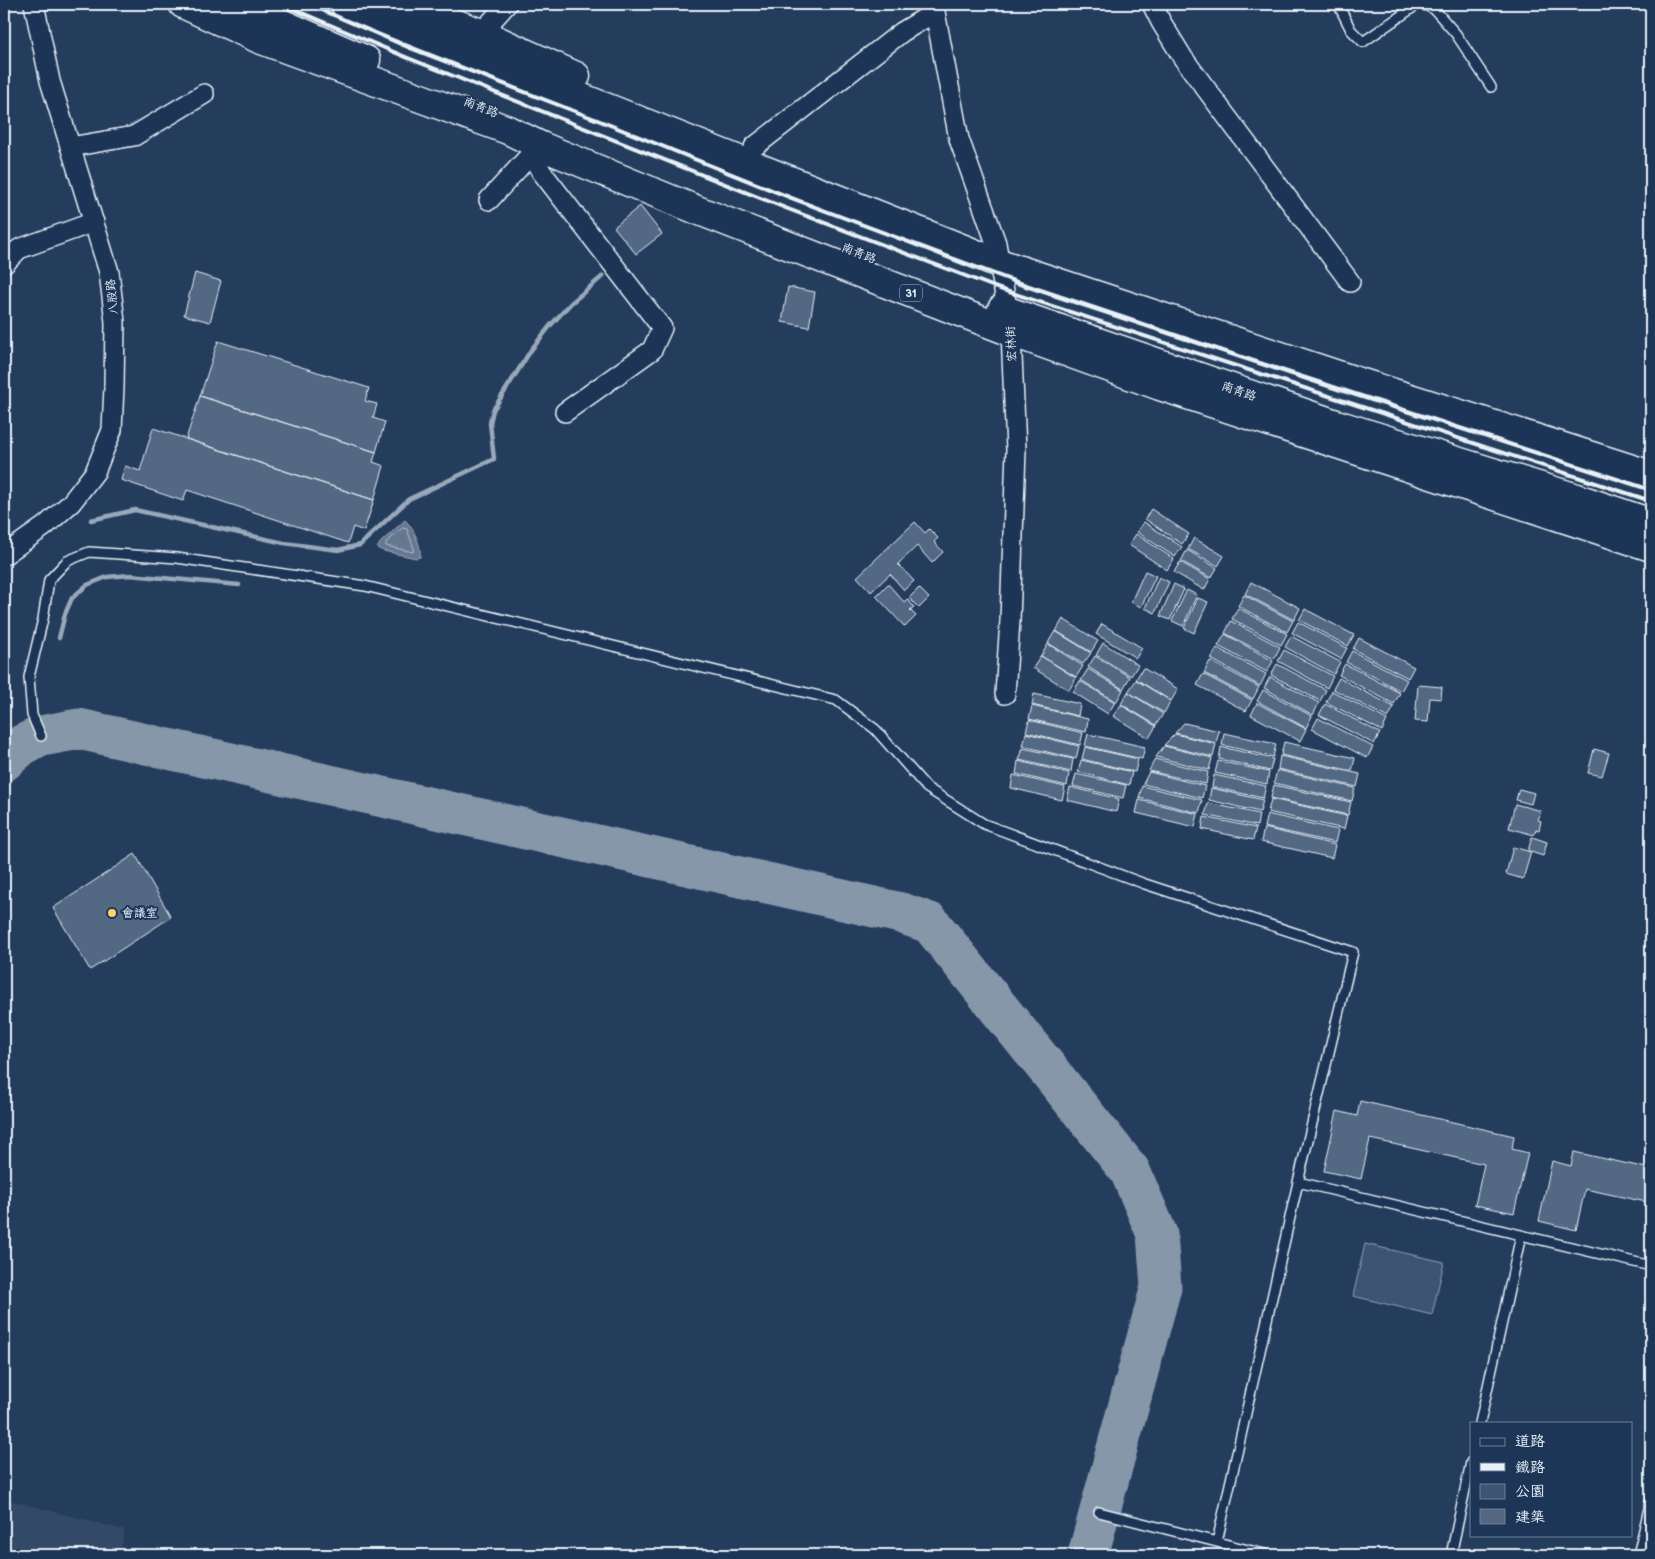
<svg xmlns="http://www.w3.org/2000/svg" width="1655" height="1559" viewBox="0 0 1655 1559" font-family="'Balsamiq Sans','LXGW WenKai TC',sans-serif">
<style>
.built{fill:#334a68}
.green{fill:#3e5472;stroke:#93a2b5}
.water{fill:#657890;stroke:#99a8ba}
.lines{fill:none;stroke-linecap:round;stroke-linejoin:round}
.shore{stroke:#b4c1ce;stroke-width:1}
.stream{stroke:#99a8ba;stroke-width:4.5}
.taxiway{stroke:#8697aa;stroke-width:41}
.building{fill:#536782;stroke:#e8f1f8}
.service-casing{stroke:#e8f1f8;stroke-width:12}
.minor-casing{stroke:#e8f1f8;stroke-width:22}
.primary-casing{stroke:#e8f1f8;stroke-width:31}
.service{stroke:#1d3557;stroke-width:9}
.minor{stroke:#1d3557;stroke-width:19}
.primary{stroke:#1d3557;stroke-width:28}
.rail{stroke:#e8f1f8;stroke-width:4}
.poi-dot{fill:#ffd166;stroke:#1d3557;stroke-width:2}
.labels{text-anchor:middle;stroke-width:4;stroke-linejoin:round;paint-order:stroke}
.shield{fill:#1d3557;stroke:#abb9c8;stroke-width:1}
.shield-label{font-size:11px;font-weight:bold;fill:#e8f1f8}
.street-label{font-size:12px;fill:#e8f1f8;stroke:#1d3557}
.poi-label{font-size:12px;fill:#e8f1f8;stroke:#1d3557;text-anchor:start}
</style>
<rect width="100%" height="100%" fill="#253d5d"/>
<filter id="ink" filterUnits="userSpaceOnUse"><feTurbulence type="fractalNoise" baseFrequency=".02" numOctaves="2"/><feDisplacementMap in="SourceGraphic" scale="10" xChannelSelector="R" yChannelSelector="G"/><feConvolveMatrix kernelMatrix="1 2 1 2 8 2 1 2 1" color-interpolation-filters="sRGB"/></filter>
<g filter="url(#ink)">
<!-- built -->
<path class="built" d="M4,1499L125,1530L119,1555H4Z"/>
<!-- green -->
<path class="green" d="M1365,1244L1444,1262L1432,1315L1353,1296Z"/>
<!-- water -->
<path class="water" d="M405,520C413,527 422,546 420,557L416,558L383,551L377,548L381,542Z"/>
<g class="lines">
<!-- shore -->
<path class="shore" d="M403,528L407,529L414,549L413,552L386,546V543Z"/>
<!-- stream -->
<path class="stream" d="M91,520L135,510L284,543L338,550L360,545L409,499L494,459L490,423L493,410L531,350L550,326L571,303L603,276
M59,638L65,614L72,598L87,585L107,577L130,575L239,585"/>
<!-- taxiway -->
<path class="taxiway" d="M4,761L22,745L41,736L79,729L901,913L930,923L1130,1171L1157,1234L1161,1287L1088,1555"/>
</g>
<!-- building -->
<path class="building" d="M640,206L662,234L636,254L614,227Z
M195,273L221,281L210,322L184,315Z
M788,287L815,292L809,327L782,322Z
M218,341L369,388L365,401L377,404L373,418L385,422L376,452L200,396Z
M200,396L376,452L373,462L384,466L374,500L186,439Z
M153,428L374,500L364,531L353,527L348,543L187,490L183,501L121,480L125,466L140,471Z
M1151,509L1189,534L1182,544L1145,519Z
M915,522L925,533L929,529L938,538L934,542L943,552L932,563L917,546L898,564L914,581L904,590L890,574L871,592L857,577Z
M1144,522L1182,547L1175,557L1137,532Z
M1136,534L1174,559L1167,570L1129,545Z
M1194,538L1224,556L1218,566L1188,549Z
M1187,550L1217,568L1211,578L1181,561Z
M1180,562L1210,579L1204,590L1174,572Z
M1145,571L1156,576L1141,607L1131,602Z
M1159,577L1169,582L1155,613L1145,608Z
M1251,582L1300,608L1294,620L1245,594Z
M888,584L904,602L907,599L914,607L910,610L916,616L905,627L876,596Z
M1174,584L1184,589L1170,620L1160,616Z
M919,588L929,598L919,608L909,598Z
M1187,590L1197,595L1183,626L1172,621Z
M1244,595L1293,621L1287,632L1238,606Z
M1198,598L1208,602L1194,633L1184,628Z
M1238,608L1287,634L1281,645L1232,619Z
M1305,609L1354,635L1348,646L1299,620Z
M1063,619L1098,641L1091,652L1056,631Z
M1231,621L1280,647L1274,659L1225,633Z
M1298,622L1347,648L1341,659L1292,633Z
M1102,624L1142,648L1136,658L1096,634Z
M1055,631L1091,653L1083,664L1048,643Z
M1225,634L1273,661L1267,672L1218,646Z
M1291,636L1340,662L1334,674L1285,647Z
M1359,638L1414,667L1408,678L1353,649Z
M1103,643L1138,665L1131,676L1096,655Z
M1048,644L1083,666L1076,677L1041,656Z
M1217,648L1266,674L1260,686L1211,659Z
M1284,650L1333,676L1327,688L1278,661Z
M1352,651L1407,680L1401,691L1346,662Z
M1041,656L1076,678L1069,690L1033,668Z
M1095,656L1130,677L1123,689L1088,667Z
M1210,661L1259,687L1253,699L1204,673Z
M1277,664L1326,690L1320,701L1271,675Z
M1345,664L1400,693L1394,704L1339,675Z
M1143,668L1178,689L1171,701L1136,679Z
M1088,669L1123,690L1116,702L1081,680Z
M1203,674L1252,700L1246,711L1197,685Z
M1270,677L1319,703L1313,715L1264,688Z
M1339,678L1394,707L1388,718L1333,689Z
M1136,680L1171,701L1164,713L1128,692Z
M1080,681L1115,702L1108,714L1073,692Z
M1418,685L1442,687L1441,699L1430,698L1428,722L1415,721Z
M1263,690L1312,716L1306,728L1257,701Z
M1332,691L1387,720L1382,731L1326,702Z
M1128,692L1163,714L1156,725L1121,704Z
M1034,694L1080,704L1078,716L1032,705Z
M1257,703L1306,729L1300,741L1251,715Z
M1325,704L1380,733L1374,744L1319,715Z
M1121,705L1156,726L1149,738L1113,716Z
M1032,706L1088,719L1086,732L1029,719Z
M1318,718L1373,747L1367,758L1312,729Z
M1029,720L1083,733L1080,745L1026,732Z
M1184,723L1219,731L1216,743L1175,733Z
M1026,733L1079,746L1076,759L1023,746Z
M1224,733L1276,744L1273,757L1222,745Z
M1088,734L1145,747L1142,759L1085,746Z
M1175,734L1216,744L1213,757L1164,745Z
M1284,742L1355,758L1352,771L1281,755Z
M1164,746L1212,758L1209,770L1156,757Z
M1085,747L1138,759L1135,772L1082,759Z
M1221,747L1273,759L1270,771L1219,759Z
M1023,748L1073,759L1071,772L1019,760Z
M1594,749L1609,753L1602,776L1588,773Z
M1280,756L1360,774L1357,787L1278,769Z
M1155,759L1208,772L1206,784L1149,771Z
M1081,760L1132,772L1129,785L1078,772Z
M1018,761L1069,773L1067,786L1016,774Z
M1218,761L1269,772L1267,784L1215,773Z
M1277,770L1355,788L1352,801L1274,783Z
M1149,772L1205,786L1202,798L1143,784Z
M1076,774L1126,785L1123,798L1073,786Z
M1013,775L1065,787L1062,800L1011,788Z
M1214,775L1266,786L1263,798L1212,787Z
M1274,785L1351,802L1348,815L1271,798Z
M1142,786L1202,800L1199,813L1139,798Z
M1070,787L1119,799L1116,812L1067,800Z
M1211,788L1263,800L1260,812L1209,800Z
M1519,789L1534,793L1531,804L1516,800Z
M1271,799L1347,816L1344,829L1268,812Z
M1139,800L1198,814L1195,827L1136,813Z
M1208,803L1259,814L1257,826L1205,815Z
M1515,804L1541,811L1538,820L1541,821L1539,830L1536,829L1534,835L1509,828Z
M1267,814L1338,830L1335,843L1264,827Z
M1204,817L1256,828L1253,840L1202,829Z
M1264,828L1335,845L1332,858L1261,842Z
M1532,837L1547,842L1543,856L1528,851Z
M1513,847L1531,852L1523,879L1506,874Z
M135,854L171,917L90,970L53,908Z
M1360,1101L1514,1136L1512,1149L1528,1153L1514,1213L1475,1205L1484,1164L1370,1139L1361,1179L1324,1171L1337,1111L1357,1116Z
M1574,1152L1651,1169V1203L1585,1189L1576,1230L1539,1221L1552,1161L1571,1166Z"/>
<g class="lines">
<!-- service casing -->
<g class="service-casing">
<path id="service" d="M1338,4L1351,30L1363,42L1418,4
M1422,4L1434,9L1456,34L1491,87
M41,736L32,715L29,677L43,619L49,580L67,561L89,552L177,558L365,586L836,700L875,729L927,788L984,824L1145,884L1353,952L1298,1182L1217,1542
M1298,1182L1651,1266
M1480,1423L1521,1235
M1099,1512L1268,1555
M1451,1555L1471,1462
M1638,1555L1651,1500"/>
</g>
<!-- minor casing -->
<g class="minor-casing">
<path id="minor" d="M936,4L935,12L959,139L996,243L1011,332L1016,450L1010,621L1005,694
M1152,4L1161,22L1183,58L1350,282
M481,33L507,4
M527,139L541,171L662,328L652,350L565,412
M70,147L134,136L204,94
M754,147L902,32L935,12
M489,200L533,152
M4,264L19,249L94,222
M4,555L45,526L71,503L95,472L112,430L114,387L115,322L109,272L50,81L34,4"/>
</g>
<!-- primary casing -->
<g class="primary-casing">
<path id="primary" d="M183,4L259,39L508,130L541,146L697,210L1011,332L1160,386L1651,547
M237,4L366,60
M345,4L999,263L1353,380L1651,475
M402,4L481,33L576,76
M1002,309L1336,424L1577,498L1651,523"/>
</g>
<!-- service -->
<use href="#service" class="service"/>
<!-- minor -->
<use href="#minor" class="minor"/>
<!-- primary -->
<use href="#primary" class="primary"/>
<!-- rail -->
<path class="rail" d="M281,4L408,58L788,209L1000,289L1651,501
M308,4L410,48L595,119L791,198L1008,279L1217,349L1651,490"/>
</g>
</g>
<!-- markers -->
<circle class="poi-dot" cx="112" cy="913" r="5"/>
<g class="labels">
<!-- shield labels -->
<rect class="shield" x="900" y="284.5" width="22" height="17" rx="4"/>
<g class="shield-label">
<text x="911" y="297">31</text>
</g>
<!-- street labels -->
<g class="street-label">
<text transform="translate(481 107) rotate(21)" y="4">南青路</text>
<text transform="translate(859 253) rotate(21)" y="4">南青路</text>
<text transform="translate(112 297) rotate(-96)" y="4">八股路</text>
<text transform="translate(1011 344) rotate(-93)" y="4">宏林街</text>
<text transform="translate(1239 391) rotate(19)" y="4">南青路</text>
</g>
<!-- poi labels -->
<g class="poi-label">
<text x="122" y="917">會議室</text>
</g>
</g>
<!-- margin -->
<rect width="1655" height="1559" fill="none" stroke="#1d3557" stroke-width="20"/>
<rect x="10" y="10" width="1635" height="1539" fill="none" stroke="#e8f1f8" stroke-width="2" filter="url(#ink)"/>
<!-- legend -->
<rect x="1470" y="1422" width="162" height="115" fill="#1d3557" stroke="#6e8097"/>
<rect x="1480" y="1438" width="25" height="8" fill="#1d3557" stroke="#6e8097"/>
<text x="1515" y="1446" font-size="15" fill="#e8f1f8">道路</text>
<rect x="1480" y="1463" width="25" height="8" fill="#e8f1f8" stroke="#6e8097"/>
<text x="1515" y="1472" font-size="15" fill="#e8f1f8">鐵路</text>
<rect x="1480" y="1484" width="25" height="15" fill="#3e5472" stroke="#6e8097"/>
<text x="1515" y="1496" font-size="15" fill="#e8f1f8">公園</text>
<rect x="1480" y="1509" width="25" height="15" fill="#536782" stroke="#6e8097"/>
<text x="1515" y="1522" font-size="15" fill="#e8f1f8">建築</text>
</svg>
